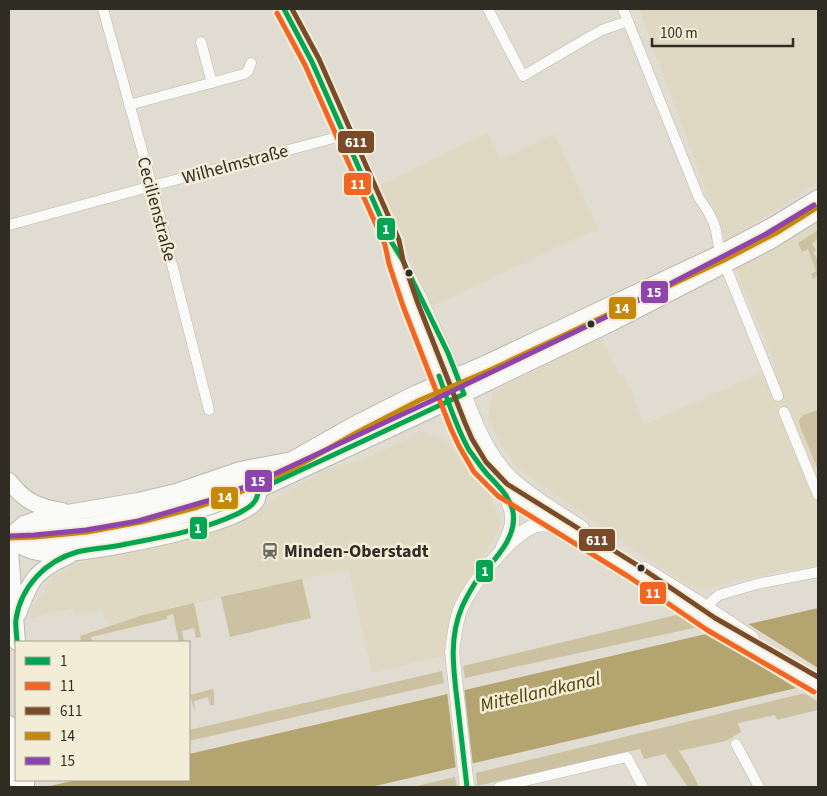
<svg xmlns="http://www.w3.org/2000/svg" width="827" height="796" viewBox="0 0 827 796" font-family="'Source Sans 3',sans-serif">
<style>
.built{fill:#dfd9c4}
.green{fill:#ccc2a1}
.water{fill:#b4a46f}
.pier{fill:#e0dcd1}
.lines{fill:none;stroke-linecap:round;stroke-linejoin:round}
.street-casing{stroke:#bbb8af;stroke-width:11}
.secondary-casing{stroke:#bbb8af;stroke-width:15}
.primary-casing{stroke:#bbb8af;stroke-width:18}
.street{stroke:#fafaf8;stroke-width:10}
.secondary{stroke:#fafaf8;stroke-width:14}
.primary{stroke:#fafaf8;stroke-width:16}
.bus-1-casing{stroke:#f3edd8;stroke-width:9}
.bus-2-casing{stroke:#f3edd8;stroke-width:9}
.bus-3-casing{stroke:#f3edd8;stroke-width:9}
.bus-4-casing{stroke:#f3edd8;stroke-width:9}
.bus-5-casing{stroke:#f3edd8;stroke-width:9}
.bus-1{stroke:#00a651;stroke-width:5}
.bus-2{stroke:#f26522;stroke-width:5}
.bus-3{stroke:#7a4b2a;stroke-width:5}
.bus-4{stroke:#c58809;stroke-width:5}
.bus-5{stroke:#8e44ad;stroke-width:5}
.bus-dot{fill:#2f2c24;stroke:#f3edd8;stroke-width:2}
.labels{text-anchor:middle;stroke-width:5;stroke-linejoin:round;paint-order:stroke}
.street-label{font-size:18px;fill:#2f2c24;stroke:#f3edd8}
.poi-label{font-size:18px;font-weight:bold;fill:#2f2c24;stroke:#f3edd8;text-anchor:start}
.water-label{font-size:19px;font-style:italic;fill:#4f4104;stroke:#f3edd8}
.line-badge{stroke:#f3edd8;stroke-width:2}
.badge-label{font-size:14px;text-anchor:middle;font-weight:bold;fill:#fff}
</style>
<rect width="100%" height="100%" fill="#e0dcd1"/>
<!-- built -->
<path class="built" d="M639,9H818V183L725,241Z
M488,133L501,160L554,134L598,228L432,306L377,187Z
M818,220V565L742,579L709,590L694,589L611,534L514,465L495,434L488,417L493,392L599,335L619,375L624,373L644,425L776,367L735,267Z
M423,432L443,439L490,496L501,525L482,560L456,602L450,618L446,655L372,673L348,569L143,615L108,626L102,609L75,616L73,608L30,619L31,609L52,578L76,563L187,541L228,528L322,471L357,462Z"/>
<!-- green -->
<path class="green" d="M818,230V238L812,244L816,250L813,253L818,259V275L813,279L811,274L816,271L808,249L802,252L798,243Z
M818,410V470L800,426L799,420L803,415Z
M302,579L311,618L230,637L221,597Z
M194,603L201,637L196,638L194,628L182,631L184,641L179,642L173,614L167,616V619L91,637L92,642H81L80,636L143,615Z
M680,614L698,627L465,678L463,666Z
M442,671L444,683L189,741V730Z
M213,689L214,695V705H210L208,697L194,701L195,709H194L190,695Z
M801,694H806L818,702V710L777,720L775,715L738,723L741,732L726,741L679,751L688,765L699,787H688L665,754L644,759L640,749L477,786L476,773Z
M455,777L457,787H412Z"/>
<!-- water -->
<path class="water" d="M818,608V683L371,787H45L77,780H189V754Z"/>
<!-- pier -->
<path class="pier" d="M745,622L818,668V685L799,690L705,631Z
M464,687L473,766L456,770L447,691Z"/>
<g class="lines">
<!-- street casing -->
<g class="street-casing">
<path id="street" d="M103,9L152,186L209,410
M284,9L312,62L392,243C404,261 412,279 422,298C434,324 446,350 457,376
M488,9L523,76L579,43L602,30L628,21
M623,9L699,198C706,208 713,218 716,230C717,238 718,245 721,253
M201,42L212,83
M129,105L244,74L248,71L251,63
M9,225L152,186L345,135
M393,249L410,304L441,382
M725,265L778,396
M784,412L818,495
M703,613L713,600L719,595L726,593L757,584L818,572
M736,744L759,787
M499,787L627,757L643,787"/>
</g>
<!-- secondary casing -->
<g class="secondary-casing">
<path id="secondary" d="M457,376C471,411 483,450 510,477C531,497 558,512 582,528
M441,382L465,442L480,467L502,490L633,571L661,591L711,624L818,685
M502,491C516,512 515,525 503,547
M34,530C52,528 70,527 87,525C154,514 218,495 280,466
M35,542C71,539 106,536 141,528C181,518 220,504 258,490
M644,569L707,608L752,638
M467,787L452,652C454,638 455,624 460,610C470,586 509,536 534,526C541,523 549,525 557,526"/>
</g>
<!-- primary casing -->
<g class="primary-casing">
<path id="primary" d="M9,481C24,501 37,507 62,511
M9,537C20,547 31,552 46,553C56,554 67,553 77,552C109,549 239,525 256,501C258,498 258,494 258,490L449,401L611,323L747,253L770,241L818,211
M9,537L17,642
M9,538L17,530L24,524L44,517L138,501L176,492L240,470L292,460L352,426L417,393L485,364L721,253L774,225L818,198
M18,614C31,578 35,571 70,555
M9,724L13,787
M26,780V787"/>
</g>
<!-- street -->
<use href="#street" class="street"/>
<!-- secondary -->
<use href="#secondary" class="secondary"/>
<!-- primary -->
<use href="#primary" class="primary"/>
<!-- bus-1 casing -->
<g class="bus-1-casing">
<path id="bus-1" d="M439,376C448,401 456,427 469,450C475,458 481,467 487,474C497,485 510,496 513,512C518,540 490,563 475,583C470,591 466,598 462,607C448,639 454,673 458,708C461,734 464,761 467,787
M17,642C17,635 15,627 16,619C21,587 45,561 77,552C93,548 110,548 126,544C163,537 203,530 237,514C248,508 258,504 258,490L464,394L448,353L402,259L392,243L312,62L284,9"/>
</g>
<!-- bus-2 casing -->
<g class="bus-2-casing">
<path id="bus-2" d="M277,13L305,65L385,245L389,264L403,306L451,429L459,446L474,472L498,496L629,577L707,630L814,692"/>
</g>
<!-- bus-3 casing -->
<g class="bus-3-casing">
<path id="bus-3" d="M292,9L319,59L399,240L403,260L417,301L465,423L472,439L486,462L507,484L637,565L715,618L818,677"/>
</g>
<!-- bus-4 casing -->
<g class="bus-4-casing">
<path id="bus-4" d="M9,538L35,537L87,532L141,522L198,507L243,491L296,467L356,433L420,400L488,371L724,260L778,232L818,207"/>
</g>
<!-- bus-5 casing -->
<g class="bus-5-casing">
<path id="bus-5" d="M9,536L34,535L86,530L138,521L207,501L255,483L446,394L608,316L766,234L814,205"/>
</g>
<!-- bus-1 -->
<use href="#bus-1" class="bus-1"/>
<!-- bus-2 -->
<use href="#bus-2" class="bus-2"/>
<!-- bus-3 -->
<use href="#bus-3" class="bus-3"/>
<!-- bus-4 -->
<use href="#bus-4" class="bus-4"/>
<!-- bus-5 -->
<use href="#bus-5" class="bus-5"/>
</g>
<!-- icons -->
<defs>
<g id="station-bare" transform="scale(1.35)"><path d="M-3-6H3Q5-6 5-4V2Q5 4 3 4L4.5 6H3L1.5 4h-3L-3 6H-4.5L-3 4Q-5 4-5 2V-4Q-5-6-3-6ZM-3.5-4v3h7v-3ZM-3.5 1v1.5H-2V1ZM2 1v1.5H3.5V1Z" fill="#6d6a61" stroke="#f3edd8" stroke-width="2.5" paint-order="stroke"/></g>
</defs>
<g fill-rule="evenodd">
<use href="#station-bare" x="270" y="551"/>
</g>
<!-- markers -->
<g class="bus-dot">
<circle cx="409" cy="273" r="4.5"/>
<circle cx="591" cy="324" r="4.5"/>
<circle cx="641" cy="568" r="4.5"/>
</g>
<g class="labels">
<!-- street labels -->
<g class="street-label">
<text transform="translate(235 164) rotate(-15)" y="6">Wilhelmstraße</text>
<text transform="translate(157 209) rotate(75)" y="6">Cecilienstraße</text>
</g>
<!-- poi labels -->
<g class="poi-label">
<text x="284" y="557">Minden-Oberstadt</text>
</g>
<!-- water labels -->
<g class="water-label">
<text transform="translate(540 691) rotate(-13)" y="7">Mittellandkanal</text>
</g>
</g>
<g class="line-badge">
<rect x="337" y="130" width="38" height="24" rx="5" fill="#7a4b2a"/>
<rect x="343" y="172" width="29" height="24" rx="5" fill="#f26522"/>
<rect x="376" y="217" width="20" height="24" rx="5" fill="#00a651"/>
<rect x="640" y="280" width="29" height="24" rx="5" fill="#8e44ad"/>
<rect x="608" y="296" width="29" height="24" rx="5" fill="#c58809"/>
<rect x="244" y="469" width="29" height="24" rx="5" fill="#8e44ad"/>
<rect x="210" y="486" width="29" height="24" rx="5" fill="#c58809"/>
<rect x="189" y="516" width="19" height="24" rx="5" fill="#00a651"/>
<rect x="578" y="528" width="38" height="24" rx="5" fill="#7a4b2a"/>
<rect x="475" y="559" width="19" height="24" rx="5" fill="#00a651"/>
<rect x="639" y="581" width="28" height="24" rx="5" fill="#f26522"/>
</g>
<g class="badge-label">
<text x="356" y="147">611</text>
<text x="358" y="189">11</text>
<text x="386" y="234">1</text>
<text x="654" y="297">15</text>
<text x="622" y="313">14</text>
<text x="258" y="486">15</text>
<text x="225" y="502">14</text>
<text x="198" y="533">1</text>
<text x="597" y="545">611</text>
<text x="485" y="576">1</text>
<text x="653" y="598">11</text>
</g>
<!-- border -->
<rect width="827" height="796" fill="none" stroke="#2f2c24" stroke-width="20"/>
<!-- legend -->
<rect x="15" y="641" width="175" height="140" fill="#f3edd8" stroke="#a5a090"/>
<rect x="25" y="657" width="25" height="8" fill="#00a651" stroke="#a5a090"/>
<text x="60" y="666" font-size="15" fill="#2f2c24">1</text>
<rect x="25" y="682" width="25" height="8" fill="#f26522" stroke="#a5a090"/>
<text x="60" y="691" font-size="15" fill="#2f2c24">11</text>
<rect x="25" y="707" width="25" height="8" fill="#7a4b2a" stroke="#a5a090"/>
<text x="60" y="716" font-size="15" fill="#2f2c24">611</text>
<rect x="25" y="732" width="25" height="8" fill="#c58809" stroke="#a5a090"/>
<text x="60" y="741" font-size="15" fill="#2f2c24">14</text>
<rect x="25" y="757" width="25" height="8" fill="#8e44ad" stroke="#a5a090"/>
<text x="60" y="766" font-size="15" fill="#2f2c24">15</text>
<!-- scale -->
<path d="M652 38v8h141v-8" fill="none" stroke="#2f2c24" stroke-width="2.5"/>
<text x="660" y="38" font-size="15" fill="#2f2c24" stroke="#f3edd8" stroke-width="4" paint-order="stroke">100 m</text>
</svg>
